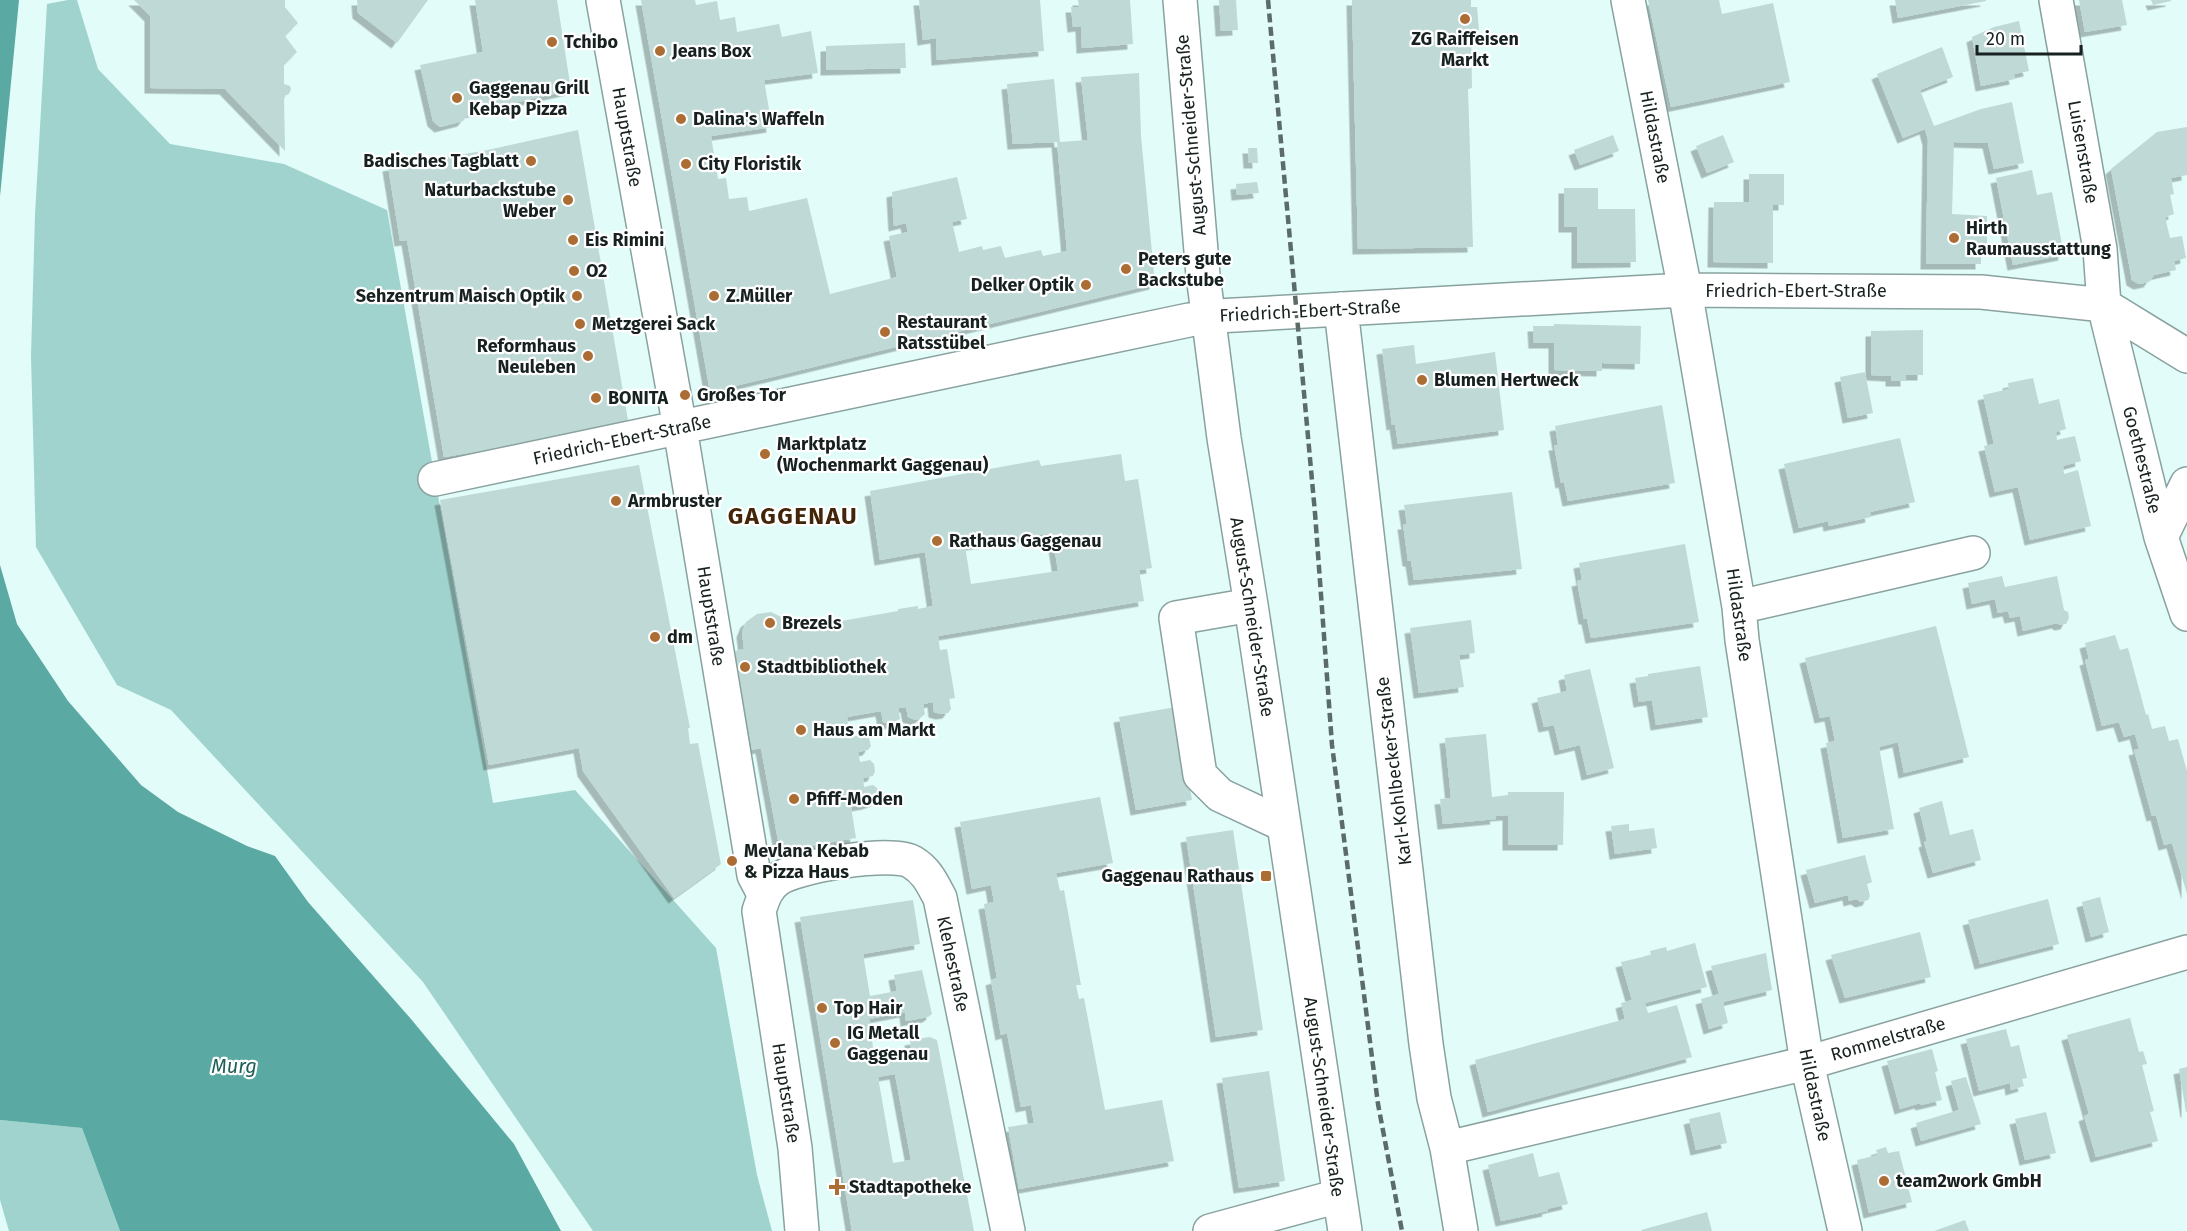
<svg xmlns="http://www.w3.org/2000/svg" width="2187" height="1231" viewBox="0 0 2187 1231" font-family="'Fira Sans',sans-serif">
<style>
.green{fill:#a0d3ce}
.water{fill:#5aa9a2}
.building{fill:#bfd9d6;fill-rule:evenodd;filter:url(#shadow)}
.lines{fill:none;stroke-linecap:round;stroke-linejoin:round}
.minor-casing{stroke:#89a29f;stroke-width:36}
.minor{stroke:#fff;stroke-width:33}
.rail{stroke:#5b6b69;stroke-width:4.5;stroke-dasharray:9 4.5;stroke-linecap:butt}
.poi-dot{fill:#ac6d34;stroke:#fff;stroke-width:2}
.labels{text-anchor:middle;stroke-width:4.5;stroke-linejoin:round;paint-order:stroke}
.poi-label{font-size:18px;font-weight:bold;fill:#172120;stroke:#fff;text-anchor:start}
.street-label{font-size:18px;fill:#172120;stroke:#fff}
.water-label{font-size:20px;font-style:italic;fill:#1e5f5a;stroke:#fff}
.district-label{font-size:24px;font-weight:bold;letter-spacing:1.5px;fill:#432509;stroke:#fff}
</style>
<defs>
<filter id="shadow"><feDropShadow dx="-5.5" dy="5.5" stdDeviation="0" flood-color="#0004"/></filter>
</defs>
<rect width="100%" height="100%" fill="#e1fcf9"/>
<!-- green -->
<path class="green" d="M68,0H77L98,69L170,144L284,164L387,210L493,803L575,790L716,948L757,1175L772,1231H593L423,982L171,710L117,685L36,547L31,356L35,215L47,4Z
M0,1120L82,1128L120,1231H9L0,1200Z"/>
<!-- water -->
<path class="water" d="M0,0H19L0,196Z
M0,565L17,624L68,701L141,785L178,812L247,846L275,856L308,902L411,1019L514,1144L561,1231H120L82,1128L0,1120Z"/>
<!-- building -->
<path class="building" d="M134,0H285V7L298,23L285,36L297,52L284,65V84L290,86L291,89L289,94L284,96L285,151L225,89L150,88V16Z
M357,0H428L397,43L358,13Z
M475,0H557L571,90L469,113L463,121L440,127L433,121L420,65L483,52Z
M641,0H695L696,5L717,1L720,20L735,17L737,32L779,24L782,37L811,31L818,73L764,80L772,127L711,136L718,179L726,178L729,199L747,197L749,211L807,198L830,294L897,277L889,236L908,232L906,223L894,226L892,192L957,177L967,219L952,222L959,252L982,246L983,250L1001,246L1005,258L1041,250L1043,256L1067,251L1057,142L1013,144L1007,84L1054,79L1060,142L1088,140L1081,77L1139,73L1141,136L1155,284L710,392Z
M919,0H1040L1044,51L937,60L936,38L923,40Z
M1078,0H1130L1133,44L1082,48L1081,26L1073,27L1071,7H1079Z
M1219,0H1236L1238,30L1221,31Z
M1352,0H1471V7H1477L1479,30L1471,31L1472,88L1468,89L1473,247L1358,249Z
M1648,0H1719L1722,14L1773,3L1790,82L1671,107Z
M1895,0H1986V1L1898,18Z
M2079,0H2122L2127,25L2085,32Z
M2151,0H2171V1L2153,5Z
M2019,21L2029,71L2014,74L2015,79L1981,86L1972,37L1994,27Z
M905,43L906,68L826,70V46Z
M1942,47L1953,77L1920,90L1934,126L1981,109L2012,102L2024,163L1994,169L1988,143L1954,142L1952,214L1987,216V250H1981V264H1926L1928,140L1925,129L1903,138L1877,74Z
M2187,127V175L2171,178L2174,194L2170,195L2174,214L2165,217L2170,238L2182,236L2186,258L2174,261L2176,270L2154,275L2149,282L2139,284L2132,280L2111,169L2157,132Z
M578,130L629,426L444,457L407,240L400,241L388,166L483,151Z
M1613,135L1619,151L1580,165L1574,150Z
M1723,135L1734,162L1707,173L1696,146Z
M1248,148H1257L1258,163H1249Z
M2032,170L2037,195L2052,192L2064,255L2013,265L1996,178Z
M1749,174H1784V205H1773V263L1713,262L1714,202H1749Z
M1257,182L1259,193L1237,195L1236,184Z
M1564,188H1598V209H1635L1636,262L1577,263V227H1564Z
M1554,324L1641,326L1640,364L1602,363V371L1554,370V343H1534L1533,326H1554Z
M1923,330V375H1906V381H1891V376L1871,375V331Z
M1414,345L1416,364L1495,352L1504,430L1398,444L1395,424L1392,425L1382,349Z
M1865,372L1873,413L1848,418L1840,377Z
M2033,378L2039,404L2059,399L2066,429L2056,432L2057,440L2075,436L2081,461L2063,466L2064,474L2078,470L2091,526L2030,540L2018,487L1995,492L1984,446L1994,444L1983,395L2009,389L2008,383Z
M1662,405L1675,483L1568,501L1564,482L1561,483L1554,445H1558L1555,426Z
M1900,438L1915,502L1870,512L1871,517L1829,526L1828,521L1799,528L1784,464Z
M1121,454L1125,481L1138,479L1152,568L1139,570L1144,601L938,636L940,650L947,649L955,698L949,699L951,709L948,713L941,714L934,712L933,702L923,704L925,714L919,719L915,720L908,717L906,707L898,708L900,719L890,724L883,722L881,711L847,717L848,725L853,724L855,736L866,735L869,738L871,746L868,750L858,752L860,762L870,760L874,764L875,771L873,776L863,778L864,787L873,785L878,789L880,796L876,801L868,804L851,807L856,838L780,851L761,748L752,750L735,651L744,649L742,632L746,622L757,614L771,612L783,618L790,630L898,611V609L918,606V609L933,606L925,552L880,560L870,491L1039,460L1041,466ZM1052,533L1058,571L971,584L965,546Z
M639,465L690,728H688L690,744L698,743L721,864L674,898L583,771L579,748L489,765L440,500Z
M1512,492L1522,569L1414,580L1411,561H1408L1403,524H1407L1404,505Z
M1685,544L1699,622L1591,638L1587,619H1584L1577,581L1582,580L1579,563Z
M2002,576L2005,587L2057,576L2064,610L2068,612L2069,618L2066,624L2060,625L2057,623L2023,631L2020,616L2010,618L2008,611L1998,613L1995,599L1972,604L1968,583Z
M1471,620L1475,653L1459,655L1464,687L1419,693L1410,628Z
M1936,626L1969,757L1904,773L1898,742L1879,747L1894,829L1843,838L1826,743L1835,741L1830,716L1820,718L1805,658Z
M2115,635L2120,650L2128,648L2146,715L2148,714L2152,729L2165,726L2169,741L2178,739L2187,771V894L2172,843L2164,845L2156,815L2152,816L2134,750L2139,749L2135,734L2124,737L2119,722L2102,726L2085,660L2089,659L2085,643Z
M1700,666L1708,717L1656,725L1652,700L1639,702L1635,678L1648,676V674Z
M1590,669L1614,768L1587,775L1580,745L1560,750L1554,725L1544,727L1537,698L1567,691L1564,675Z
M1176,707L1192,800L1136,810L1119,717Z
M1486,734L1492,797L1508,795V792H1564L1563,845H1508V815L1495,816L1496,819L1443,824L1440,799L1451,798L1445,738Z
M1100,797L1113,863L1056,873L1060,891L1064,890L1081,985H1076L1079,999L1084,998L1105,1110L1162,1100L1174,1161L1019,1189L1008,1127L1034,1123L1031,1105L1021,1107L1007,1033L1001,1035L991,980L997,978L984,904L994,902L991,885L972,889L960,822Z
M1942,801L1950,835L1973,829L1981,860L1933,873L1924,842L1927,841L1919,808Z
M1629,824V831L1654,828L1657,848L1615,854L1611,826Z
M1233,830L1263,1030L1216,1037L1186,837Z
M1865,855L1872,882L1867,884L1870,896L1868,900L1861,902L1856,899L1849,901L1848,895L1815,903L1806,870Z
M2100,897L2109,932L2091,937L2082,902Z
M2048,899L2059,944L1980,964L1968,920Z
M913,900L920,944L863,954L870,996L897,991L894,975L922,970L932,1014L928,1017L906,1021L905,1012L869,1019L874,1055L911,1048L910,1040L930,1037L937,1040L974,1231H852L800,917ZM895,1074L911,1160L893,1163L878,1077Z
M1920,932L1931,977L1845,998L1831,955Z
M1695,943L1707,987L1645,1003L1648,1013L1677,1005L1692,1057L1488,1112L1475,1060L1625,1019L1621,1003L1632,1000L1621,962L1651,955L1650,951L1666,947L1667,951Z
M1766,953L1772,990L1723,1002L1728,1023L1709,1029L1701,999L1719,994L1711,966Z
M2130,1018L2139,1052L2143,1051L2147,1064L2142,1065L2154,1111L2150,1112L2158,1141L2096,1157L2084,1116L2089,1114L2067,1035Z
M2006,1029L2011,1047L2019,1045L2027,1078L2022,1079L2024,1086L2011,1090L2010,1083L1979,1091L1966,1039Z
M1932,1049L1938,1071L1935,1072L1942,1100L1921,1105L1920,1103L1900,1109L1887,1061Z
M2187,1067V1112H2186L2179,1069Z
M1269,1071L1285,1181L1239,1188L1222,1078Z
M1966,1077L1981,1124L1921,1141L1916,1123L1959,1110L1951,1081Z
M1720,1112L1727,1143L1696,1150L1689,1119Z
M2046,1112L2056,1153L2025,1160L2015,1119Z
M1886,1147L1888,1153L1899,1151L1912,1202L1869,1213L1857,1160L1878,1155L1876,1150Z
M1533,1153L1539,1177L1559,1172L1568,1204L1547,1209L1548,1211L1501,1221L1488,1165Z
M1707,1212L1712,1231H1642L1641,1230Z
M1965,1220L1969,1231H1934Z"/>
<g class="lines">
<!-- minor casing -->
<g class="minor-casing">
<path id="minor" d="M603,0L680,428L754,875L764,894
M1180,0L1203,275L1224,438L1251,605L1345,1231
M1628,0L1685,290L1739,607L1742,640L1807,1063L1845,1231
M2056,0L2100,249L2104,305L2161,537L2187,614
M1341,309L1426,1044L1434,1098L1447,1148L1461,1231
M435,479L1189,320L1217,316L1685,290L1981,292L2104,305L2187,356
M2161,537L2187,484
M1251,605L1176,618L1200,775L1220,795L1284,825
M1739,607L1973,553
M1447,1148L1807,1063L2187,952
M802,1231L795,1148L759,911C763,899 766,888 777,880C794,866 893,850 912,862C927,871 932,883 940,898L1008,1231
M1210,1231L1339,1196"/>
</g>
<!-- minor -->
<use href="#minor" class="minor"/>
<!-- rail -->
<path class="rail" d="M1268,0L1315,513L1332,745L1378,1104L1402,1231"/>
</g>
<!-- markers -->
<g class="poi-dot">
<circle cx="1465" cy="19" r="6"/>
<circle cx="552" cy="42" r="6"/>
<circle cx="660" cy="51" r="6"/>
<circle cx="457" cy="98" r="6"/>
<circle cx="681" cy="119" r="6"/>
<circle cx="531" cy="161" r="6"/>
<circle cx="686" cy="164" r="6"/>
<circle cx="568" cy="200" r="6"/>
<circle cx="1954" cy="238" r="6"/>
<circle cx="573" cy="240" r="6"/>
<circle cx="1126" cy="269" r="6"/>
<circle cx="574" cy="271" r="6"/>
<circle cx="1086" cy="285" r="6"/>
<circle cx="577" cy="296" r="6"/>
<circle cx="714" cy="296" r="6"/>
<circle cx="580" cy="324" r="6"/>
<circle cx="885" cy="332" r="6"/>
<circle cx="588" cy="356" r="6"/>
<circle cx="1422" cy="380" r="6"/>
<circle cx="685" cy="395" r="6"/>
<circle cx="596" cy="398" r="6"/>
<circle cx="765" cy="454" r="6"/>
<circle cx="616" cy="501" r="6"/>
<circle cx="937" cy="541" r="6"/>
<circle cx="770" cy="623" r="6"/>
<circle cx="655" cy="637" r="6"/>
<circle cx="745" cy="667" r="6"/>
<circle cx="801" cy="730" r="6"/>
<circle cx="794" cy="799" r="6"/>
<circle cx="732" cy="861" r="6"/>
<rect x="1260" y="870" width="12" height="12" rx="3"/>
<circle cx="822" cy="1008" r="6"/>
<circle cx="835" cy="1043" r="6"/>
<circle cx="1884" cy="1181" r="6"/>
<path d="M834 1178h6v6h6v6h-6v6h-6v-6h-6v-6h6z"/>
</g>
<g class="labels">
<!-- poi labels -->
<g class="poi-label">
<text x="1465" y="45" text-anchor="middle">ZG Raiffeisen<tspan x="1465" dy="21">Markt</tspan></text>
<text x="564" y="48">Tchibo</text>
<text x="672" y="57">Jeans Box</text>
<text x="469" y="94">Gaggenau Grill<tspan x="469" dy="21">Kebap Pizza</tspan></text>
<text x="693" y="125">Dalina's Waffeln</text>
<text x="519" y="167" text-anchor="end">Badisches Tagblatt</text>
<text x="698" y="170">City Floristik</text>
<text x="556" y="196" text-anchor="end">Naturbackstube<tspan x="556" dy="21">Weber</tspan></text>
<text x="1966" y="234">Hirth<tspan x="1966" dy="21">Raumausstattung</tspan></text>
<text x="585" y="246">Eis Rimini</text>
<text x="1138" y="265">Peters gute<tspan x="1138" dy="21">Backstube</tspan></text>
<text x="586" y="277">O2</text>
<text x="1074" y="291" text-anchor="end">Delker Optik</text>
<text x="565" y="302" text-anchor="end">Sehzentrum Maisch Optik</text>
<text x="726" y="302">Z.Müller</text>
<text x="897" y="328">Restaurant<tspan x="897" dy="21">Ratsstübel</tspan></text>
<text x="592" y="330">Metzgerei Sack</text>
<text x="576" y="352" text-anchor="end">Reformhaus<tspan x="576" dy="21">Neuleben</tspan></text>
<text x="1434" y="386">Blumen Hertweck</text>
<text x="697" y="401">Großes Tor</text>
<text x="608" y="404">BONITA</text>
<text x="777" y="450">Marktplatz<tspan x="777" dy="21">(Wochenmarkt Gaggenau)</tspan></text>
<text x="628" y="507">Armbruster</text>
<text x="949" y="547">Rathaus Gaggenau</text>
<text x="782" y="629">Brezels</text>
<text x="667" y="643">dm</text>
<text x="757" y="673">Stadtbibliothek</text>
<text x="813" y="736">Haus am Markt</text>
<text x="806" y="805">Pfiff-Moden</text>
<text x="744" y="857">Mevlana Kebab<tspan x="744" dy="21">&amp; Pizza Haus</tspan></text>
<text x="1254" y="882" text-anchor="end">Gaggenau Rathaus</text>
<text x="834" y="1014">Top Hair</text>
<text x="847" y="1039">IG Metall<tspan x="847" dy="21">Gaggenau</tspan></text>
<text x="1896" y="1187">team2work GmbH</text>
<text x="849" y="1193">Stadtapotheke</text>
</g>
<!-- street labels -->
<g class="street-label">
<text transform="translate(1191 135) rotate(-95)" y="6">August-Schneider-Straße</text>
<text transform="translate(627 137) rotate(80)" y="6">Hauptstraße</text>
<text transform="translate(1655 137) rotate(79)" y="6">Hildastraße</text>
<text transform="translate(2083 152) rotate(80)" y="6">Luisenstraße</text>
<text x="1796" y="297">Friedrich-Ebert-Straße</text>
<text transform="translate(1310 311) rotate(-3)" y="6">Friedrich-Ebert-Straße</text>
<text transform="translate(622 440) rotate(-12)" y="6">Friedrich-Ebert-Straße</text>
<text transform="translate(2142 460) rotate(76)" y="6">Goethestraße</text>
<text transform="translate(1739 615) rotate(82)" y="6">Hildastraße</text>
<text transform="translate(711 616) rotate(81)" y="6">Hauptstraße</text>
<text transform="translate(1252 617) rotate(81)" y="6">August-Schneider-Straße</text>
<text transform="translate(1394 771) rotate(-97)" y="6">Karl-Kohlbecker-Straße</text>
<text transform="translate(953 964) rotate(78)" y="6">Klehestraße</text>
<text transform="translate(1888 1039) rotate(-16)" y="6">Rommelstraße</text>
<text transform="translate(786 1093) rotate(81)" y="6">Hauptstraße</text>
<text transform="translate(1815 1095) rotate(78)" y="6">Hildastraße</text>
<text transform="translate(1324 1097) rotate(82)" y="6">August-Schneider-Straße</text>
</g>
<!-- water labels -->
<g class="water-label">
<text x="234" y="1073">Murg</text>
</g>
<!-- district labels -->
<g class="district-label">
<text x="793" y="524">GAGGENAU</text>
</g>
</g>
<!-- scale -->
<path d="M1977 45v9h104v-9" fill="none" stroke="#172120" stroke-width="3"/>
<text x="1986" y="45" font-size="18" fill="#172120" stroke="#ffffff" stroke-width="4.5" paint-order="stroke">20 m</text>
</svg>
